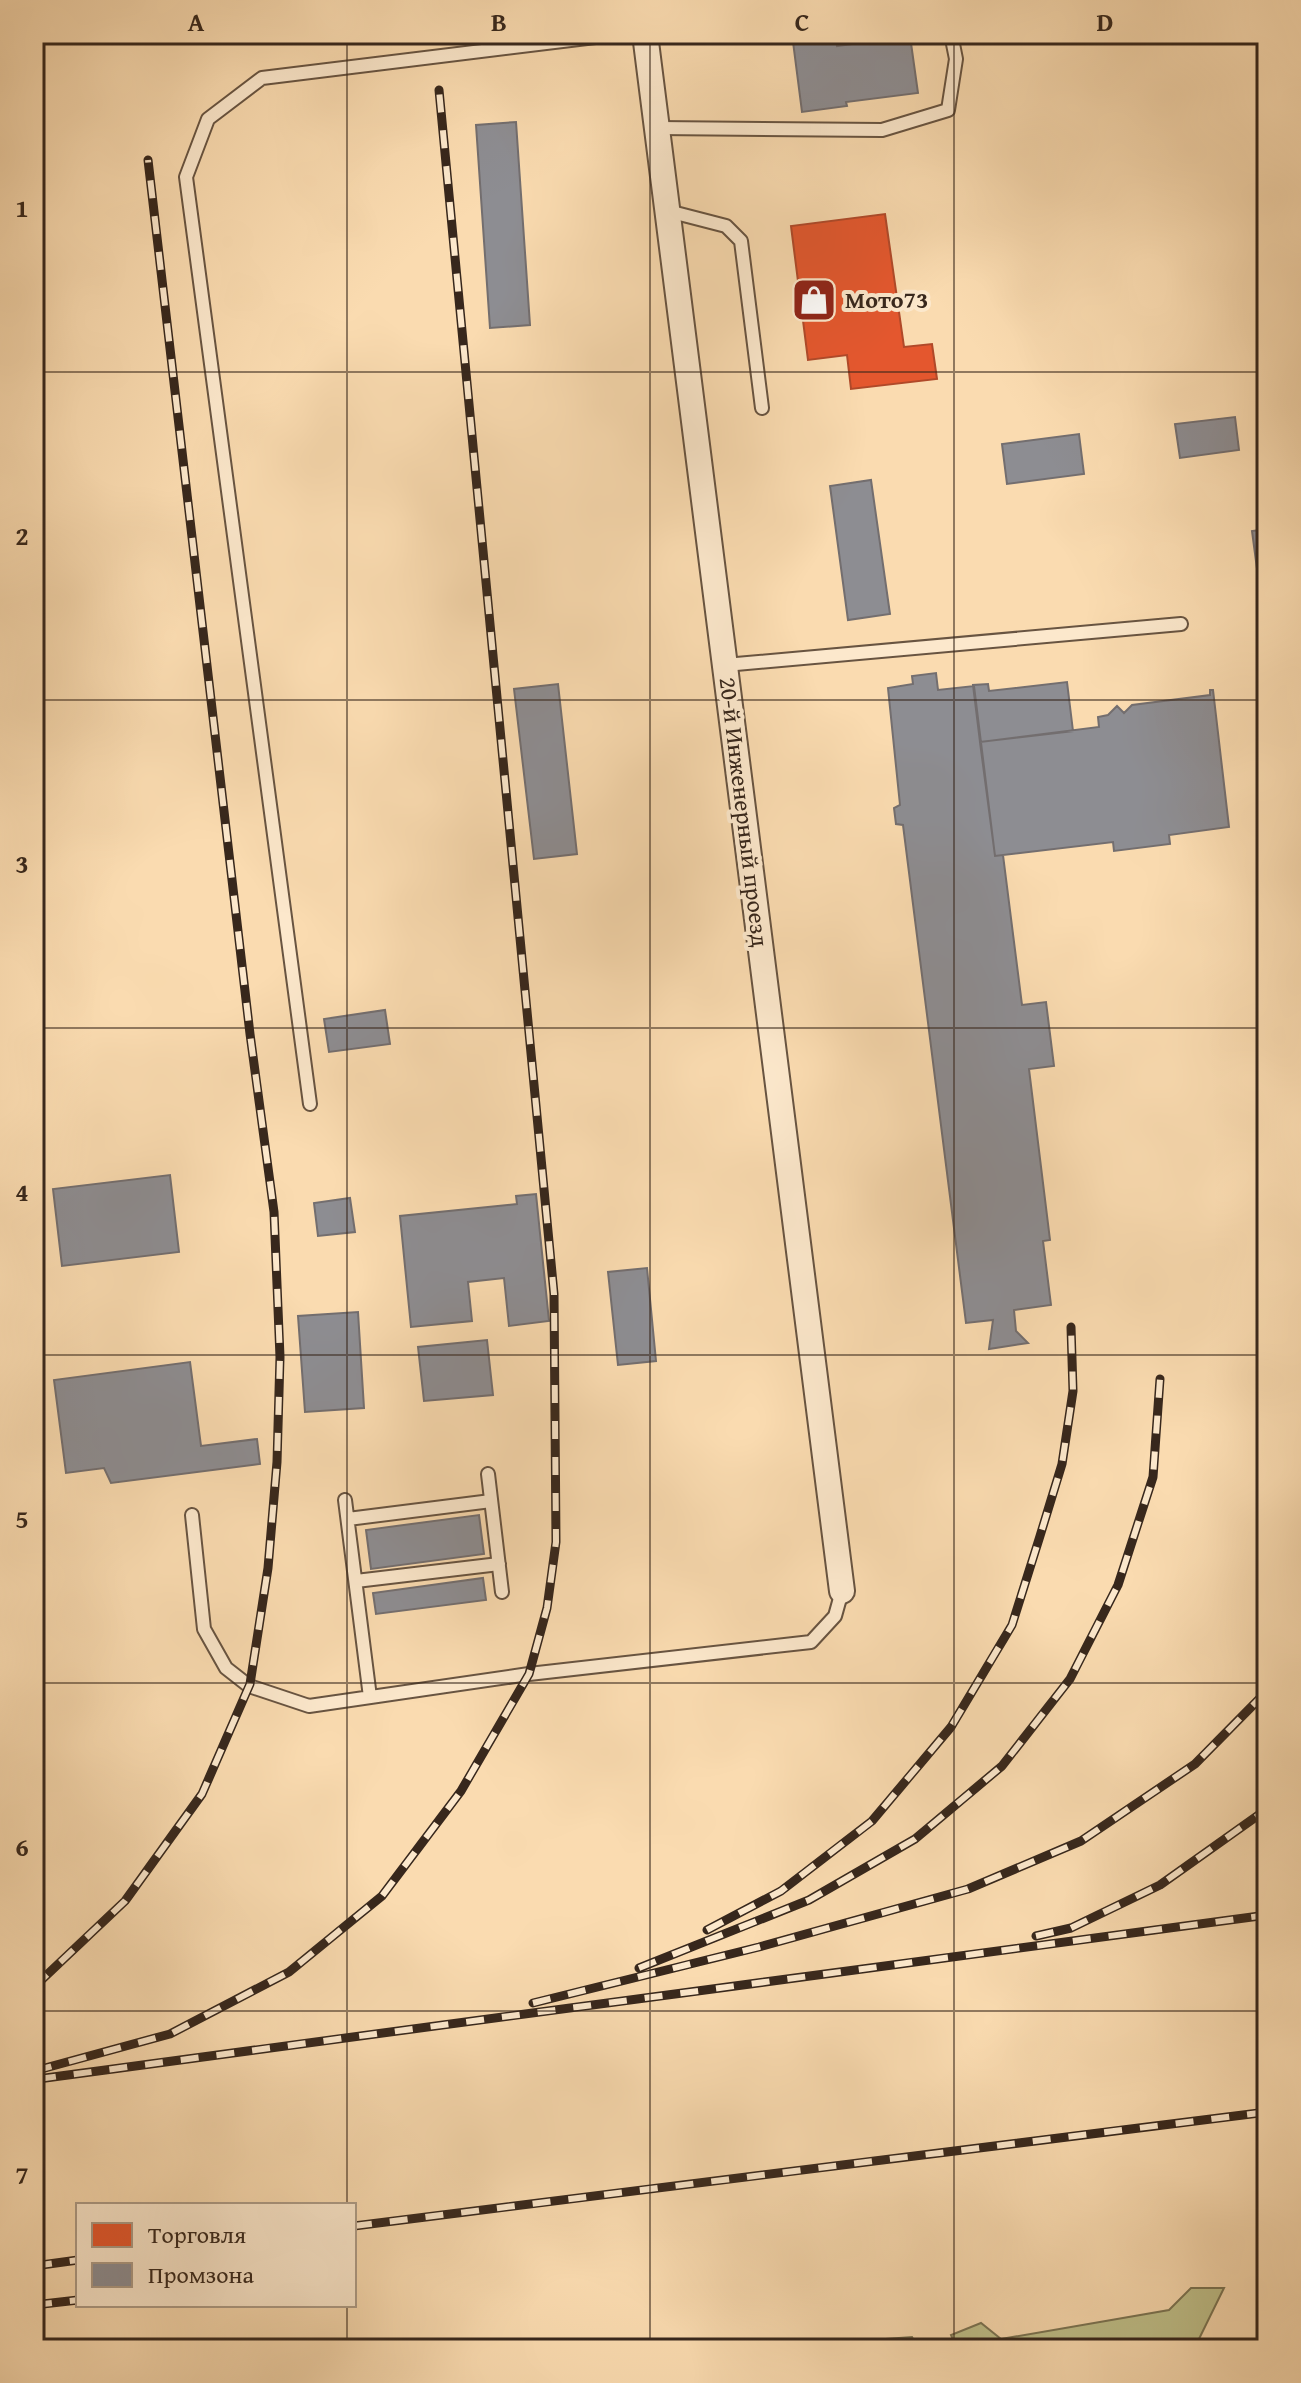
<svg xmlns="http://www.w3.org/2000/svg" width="1301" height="2383" viewBox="0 0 1301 2383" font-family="'Gentium Book Plus',serif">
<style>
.green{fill:#bfc08a;stroke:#7b7453;stroke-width:2}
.shops{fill:#e4572e;stroke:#b04929;stroke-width:2}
.industry{fill:#8d8d92;stroke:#736e6f;stroke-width:2}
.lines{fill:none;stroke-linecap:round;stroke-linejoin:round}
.service-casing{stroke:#685441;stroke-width:16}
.minor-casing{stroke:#685441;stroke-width:28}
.service{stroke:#fce8cc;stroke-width:12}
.minor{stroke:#fce8cc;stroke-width:24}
.rail-casing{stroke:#37271c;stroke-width:9}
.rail{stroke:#fce8cc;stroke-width:6;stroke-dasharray:18;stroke-linecap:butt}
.grid{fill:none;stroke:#37271c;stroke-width:2;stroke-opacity:0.55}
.labels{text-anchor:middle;stroke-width:8;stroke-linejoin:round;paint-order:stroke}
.poi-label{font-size:24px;font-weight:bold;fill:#37271c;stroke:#fce8cc;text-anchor:start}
.street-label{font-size:24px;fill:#37271c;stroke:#fce8cc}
.neatline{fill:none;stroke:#37271c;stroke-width:3}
.grid-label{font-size:26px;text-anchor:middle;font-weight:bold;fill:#37271c}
</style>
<rect width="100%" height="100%" fill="#fadbb0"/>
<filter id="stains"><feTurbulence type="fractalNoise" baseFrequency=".0025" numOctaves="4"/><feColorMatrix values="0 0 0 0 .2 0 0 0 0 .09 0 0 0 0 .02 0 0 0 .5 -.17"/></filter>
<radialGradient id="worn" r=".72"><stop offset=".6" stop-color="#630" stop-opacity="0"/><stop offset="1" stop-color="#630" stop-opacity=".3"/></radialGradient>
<!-- green -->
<path class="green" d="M1191,2288H1224L1195,2347L1177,2349H957L951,2335L981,2323L1001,2339L1169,2310Z
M912,2337L918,2349H748Z"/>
<!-- shops -->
<path class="shops" d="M885,214L904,347L932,344L937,379L851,389L847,355L808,360L791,226Z"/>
<!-- industry -->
<path class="industry" d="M792,34H836L837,46L910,36L918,93L846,102L847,106L802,112Z
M516,122L530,325L490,328L476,125Z
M1235,417L1239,450L1180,458L1175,424Z
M1079,434L1084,474L1007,484L1002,444Z
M871,480L890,614L848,620L830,486Z
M1267,529V644L1252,531Z
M936,673L938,690L974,686L995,856L1003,855L1022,1005L1046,1002L1054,1066L1029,1069L1050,1240L1043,1241L1051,1305L1014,1310L1016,1331L1028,1343L989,1349L993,1320L966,1323L903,825L896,824L894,808L900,805L888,688L913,684L912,676Z
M1067,682L1073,731L980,742L973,685L988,684L989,691Z
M558,684L577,854L534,859L514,689Z
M1210,690H1213L1229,827L1169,835L1170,844L1114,851L1113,842L995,856L980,742L1099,727L1098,717L1108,715L1117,706L1124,713L1132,705L1210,695Z
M385,1010L390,1044L329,1052L324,1019Z
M170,1175L179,1252L62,1266L53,1189Z
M536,1194L549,1321L509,1326L504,1278L468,1282L472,1321L411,1327L400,1216L517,1204L516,1196Z
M350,1198L355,1232L318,1236L314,1203Z
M647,1268L656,1361L618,1365L608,1272Z
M358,1312L364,1408L305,1412L298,1316Z
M487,1340L493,1395L424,1401L418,1347Z
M190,1362L201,1446L257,1439L260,1464L111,1483L104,1468L66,1473L54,1380Z
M479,1515L484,1554L371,1569L366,1530Z
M483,1578L486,1600L376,1614L373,1593Z"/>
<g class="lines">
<!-- service casing -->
<g class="service-casing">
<path id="service" d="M657,128L882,130L948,110L956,59L951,34
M668,211L726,226L741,241L762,408
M725,665L1181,624
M310,1104L186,177L208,119L262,78L620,34
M488,1474L502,1592
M345,1500L370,1697
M192,1515L204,1629L226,1668L249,1686L309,1706L529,1674L811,1642L835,1616L842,1591
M348,1519L491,1501
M356,1581L499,1564"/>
</g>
<!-- minor casing -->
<g class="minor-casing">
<path id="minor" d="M645,34L842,1591"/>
</g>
<!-- service -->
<use href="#service" class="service"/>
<!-- minor -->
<use href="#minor" class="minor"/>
<!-- rail casing -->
<g class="rail-casing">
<path id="rail" d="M707,1930L781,1891L872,1821L951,1727L1012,1625L1040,1536L1062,1464L1073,1391L1071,1327
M1036,1936L1071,1928L1160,1885L1267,1809
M639,1968L809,1900L915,1839L1002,1766L1070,1679L1118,1585L1153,1477L1160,1379
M34,1987L125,1901L202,1794L250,1684L268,1568L277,1462L280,1357L274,1212L250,1034L148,160
M533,2003L759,1947L968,1889L1081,1841L1195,1764L1267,1691
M34,2071L170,2034L289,1972L382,1896L461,1791L529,1674L547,1608L556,1542L554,1294L439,90
M38,2079L1267,1915
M354,2226L1267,2112
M34,2266L78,2260
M34,2305L78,2300"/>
</g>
<!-- rail -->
<use href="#rail" class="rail"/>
</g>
<!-- grid -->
<path class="grid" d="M347,34V2205M650,34V2349M954,34V2349M34,372H1267M34,700H1267M34,1028H1267M34,1355H1267M34,1683H1267M34,2011H1267M347,2305V2349"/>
<!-- icons -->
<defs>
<g id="shop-square" transform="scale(2.3)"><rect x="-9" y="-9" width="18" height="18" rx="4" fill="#8f2418" stroke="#fce8cc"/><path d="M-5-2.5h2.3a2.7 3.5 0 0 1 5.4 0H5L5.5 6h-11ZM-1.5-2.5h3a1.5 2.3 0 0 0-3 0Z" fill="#fff"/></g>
</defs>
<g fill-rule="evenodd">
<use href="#shop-square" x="814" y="300"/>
</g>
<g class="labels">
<!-- poi labels -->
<g class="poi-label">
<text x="845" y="308">Мото73</text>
</g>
<!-- street labels -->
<g class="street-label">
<text transform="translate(744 812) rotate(83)" y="8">20-й Инженерный проезд</text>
</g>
</g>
<!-- margin -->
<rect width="1301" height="2383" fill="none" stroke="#fadbb0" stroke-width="88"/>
<!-- legend -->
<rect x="76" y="2203" width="280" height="104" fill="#fce8cc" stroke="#ad9b86" stroke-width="2"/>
<rect x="92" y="2223" width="40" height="24" fill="#e4572e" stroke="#ad9b86" stroke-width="2"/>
<text x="148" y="2243" font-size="24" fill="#37271c">Торговля</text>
<rect x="92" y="2263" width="40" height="24" fill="#8d8d92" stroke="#ad9b86" stroke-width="2"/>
<text x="148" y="2283" font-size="24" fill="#37271c">Промзона</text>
<rect x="44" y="44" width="1213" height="2295" class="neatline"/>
<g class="grid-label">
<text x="196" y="31">A</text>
<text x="499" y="31">B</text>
<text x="802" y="31">C</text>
<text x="1105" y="31">D</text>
<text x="22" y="217">1</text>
<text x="22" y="545">2</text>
<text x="22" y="873">3</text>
<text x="22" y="1201">4</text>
<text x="22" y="1528">5</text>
<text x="22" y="1856">6</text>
<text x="22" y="2184">7</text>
</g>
<rect width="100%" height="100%" filter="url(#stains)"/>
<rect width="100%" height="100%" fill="url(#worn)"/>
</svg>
